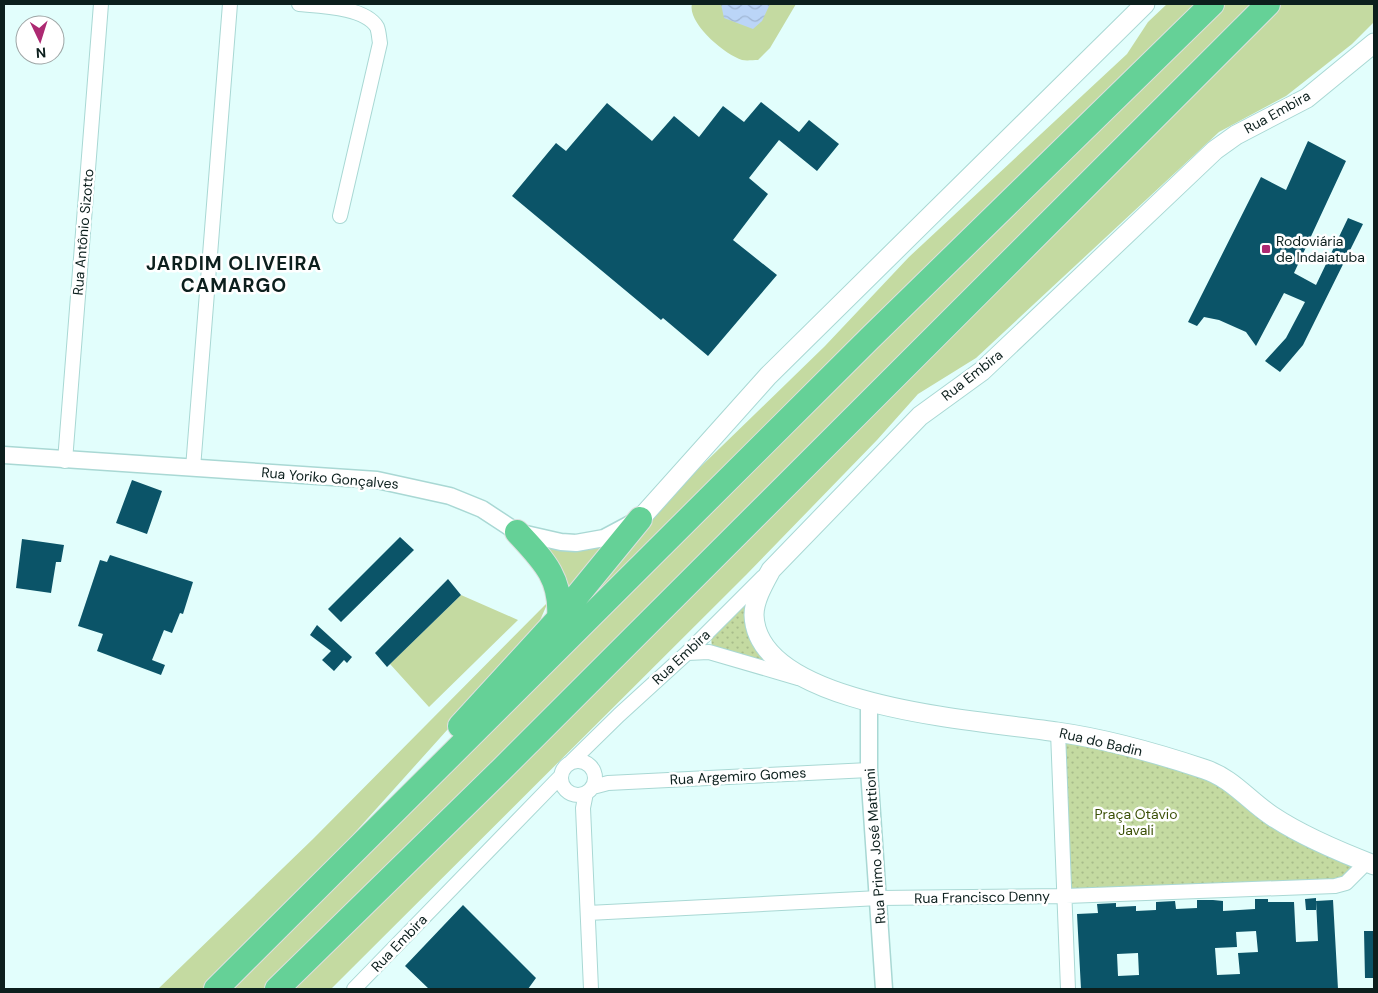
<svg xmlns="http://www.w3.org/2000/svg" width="1378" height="993" viewBox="0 0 1378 993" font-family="'DM Sans',sans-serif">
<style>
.green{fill:#c4daa1}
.park{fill:url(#park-dots)}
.water{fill:url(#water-waves)}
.building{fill:#0b5468;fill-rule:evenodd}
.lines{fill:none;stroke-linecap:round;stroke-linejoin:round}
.minor-casing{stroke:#a9d8d4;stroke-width:16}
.tertiary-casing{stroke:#a9d8d4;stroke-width:19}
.secondary-casing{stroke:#a9d8d4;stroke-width:21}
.motorway-casing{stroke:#dde0df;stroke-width:26}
.minor{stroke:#fff;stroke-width:14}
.tertiary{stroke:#fff;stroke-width:16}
.secondary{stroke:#fff;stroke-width:19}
.motorway{stroke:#65d197;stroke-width:24}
.poi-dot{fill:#ad2972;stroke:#fff;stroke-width:2}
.labels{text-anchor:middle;stroke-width:5;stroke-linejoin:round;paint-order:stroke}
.street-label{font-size:14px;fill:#0c1f1d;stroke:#fff}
.poi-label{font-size:14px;fill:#0c1f1d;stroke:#fff;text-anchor:start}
.park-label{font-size:14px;fill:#3c5108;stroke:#fff}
.district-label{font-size:19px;font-weight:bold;letter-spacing:1px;fill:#0c1f1d;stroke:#fff}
</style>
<defs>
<pattern id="park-dots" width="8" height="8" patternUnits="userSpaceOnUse" patternTransform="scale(1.25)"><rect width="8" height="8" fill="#c4daa1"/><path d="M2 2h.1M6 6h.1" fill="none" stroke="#a7bb8a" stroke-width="1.8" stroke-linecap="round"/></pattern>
<pattern id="water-waves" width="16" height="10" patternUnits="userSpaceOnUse" patternTransform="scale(1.25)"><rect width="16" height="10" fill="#bbd5f7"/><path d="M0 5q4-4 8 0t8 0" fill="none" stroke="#a0b6d3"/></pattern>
</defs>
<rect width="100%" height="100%" fill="#e2fefc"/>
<!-- green -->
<path class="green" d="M692,4H796L770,48L758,60C753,60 747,61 742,60C725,55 687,23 692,4Z
M1167,4H1196L549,650L653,513L825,346L909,257L1127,54L1148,22Z
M1225,4H1255L267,989H229L1007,215Z
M1278,4H1374V22L1352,44L1286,96L1219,132L976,358L918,394L877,440L746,575L331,989H290Z
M603,545L565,594L538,546C562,551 579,550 603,545Z
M461,595L518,620L429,707L390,664Z
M548,602L538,625L520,649L341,848L204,989H158L313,839Z"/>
<!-- park -->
<path class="park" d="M757,584L755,610L787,672L712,650L711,635Z
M1061,736L1219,775L1364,861L1346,883L1070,896Z"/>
<!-- water -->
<path class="water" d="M721,4H770L762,21L753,29L724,18Z"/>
<!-- building -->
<path class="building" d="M761,102L799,132L809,120L839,144L817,171L779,140L749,178L768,194L733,240L777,275L708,356L663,318L661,320L512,196L556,143L566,151L607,103L652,141L674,116L699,137L723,106L744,122Z
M1308,141L1346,161L1294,273L1316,285L1348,218L1363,224L1303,345L1280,372L1265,361L1286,338L1305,302L1284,293L1256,346L1246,332L1219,320L1204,317L1197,326L1188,322L1261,177L1286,190Z
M132,480L162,491L147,534L116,523Z
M400,537L414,550L341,622L328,609Z
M22,539L64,545L61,562H56L51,593L16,588Z
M110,555L193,582L183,614L180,613L172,633L164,630L152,660L165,665L161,675L97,651L103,634L78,626L100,560L107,562Z
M448,579L461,595L387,667L375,653Z
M317,625L352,657L347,663L344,660L334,671L322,660L331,651L310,635Z
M1316,898V910H1306L1305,899Z
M1255,899H1268V902H1294L1296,942L1318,941L1316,901L1333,900L1338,989H1081L1077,914L1098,913L1097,904L1116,903V907L1136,906V911L1156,910V902L1175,901L1176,909L1197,908V900H1213L1223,901V911L1255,909ZM1256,931L1258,952L1238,953L1240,974L1217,975L1215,948L1237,947L1236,932ZM1138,953L1139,975L1118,976L1117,954Z
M463,905L536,978L528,989H429L405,966Z
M1364,931H1374V978H1365Z"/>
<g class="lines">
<!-- minor casing -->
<g class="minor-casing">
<path id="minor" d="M299,4C320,6 365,7 377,27C379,32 379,38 380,43L340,216
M65,461L101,4
M193,468L230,4
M687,653L709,652L798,678
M1058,732L1068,989
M561 778a17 17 0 1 1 34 0a17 17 0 1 1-34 0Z
M571,762L619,715L687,653L763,577
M593,787L608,783L869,770
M586,793L583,808L591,989
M588,913L879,898L1066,896L1335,886L1346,883L1367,862
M354,989L561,776"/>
</g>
<!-- tertiary casing -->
<g class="tertiary-casing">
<path id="tertiary" d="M4,455L377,480L450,496L482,509L517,532L561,542L576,543L604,538L634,522
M869,703V770L884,989"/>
</g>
<!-- secondary casing -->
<g class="secondary-casing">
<path id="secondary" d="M1374,43L1307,98L1236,135L1215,150L982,371L920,416L771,570C764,583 754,600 754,615C757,709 989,721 1057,732C1107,739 1156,753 1204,769C1232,778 1248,800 1272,816C1302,836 1340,852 1374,865
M640,519L768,376L1145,4"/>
</g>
<!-- motorway casing -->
<g class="motorway-casing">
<path id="motorway" d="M517,532C543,560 562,578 559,618
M460,726L559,618L640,519
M216,989L870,338L1212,4
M277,989L501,770L1268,4"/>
</g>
<!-- minor -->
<use href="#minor" class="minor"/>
<!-- tertiary -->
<use href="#tertiary" class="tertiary"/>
<!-- secondary -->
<use href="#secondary" class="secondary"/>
<!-- motorway -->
<use href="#motorway" class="motorway"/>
</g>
<!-- markers -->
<rect class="poi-dot" x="1261" y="244" width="10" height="10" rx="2.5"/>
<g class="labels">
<!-- street labels -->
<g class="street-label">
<text transform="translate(1277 112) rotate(-29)" y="5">Rua Embira</text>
<text transform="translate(83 232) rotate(-85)" y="5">Rua Antônio Sizotto</text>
<text transform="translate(972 375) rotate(-38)" y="5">Rua Embira</text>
<text transform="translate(330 478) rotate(5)" y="5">Rua Yoriko Gonçalves</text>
<text transform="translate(681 657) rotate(-43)" y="5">Rua Embira</text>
<text transform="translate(1101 742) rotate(13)" y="5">Rua do Badin</text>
<text transform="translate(738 776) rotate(-3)" y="5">Rua Argemiro Gomes</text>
<text transform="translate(875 846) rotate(-94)" y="5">Rua Primo José Mattioni</text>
<text transform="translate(982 897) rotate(-1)" y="5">Rua Francisco Denny</text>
<text transform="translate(399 943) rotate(-46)" y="5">Rua Embira</text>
</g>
<!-- poi labels -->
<g class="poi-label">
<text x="1276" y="246">Rodoviária<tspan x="1276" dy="16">de Indaiatuba</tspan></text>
</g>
<!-- park labels -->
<g class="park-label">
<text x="1136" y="819">Praça Otávio<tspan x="1136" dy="16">Javali</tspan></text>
</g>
<!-- district labels -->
<g class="district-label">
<text x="234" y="270">JARDIM OLIVEIRA<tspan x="234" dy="22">CAMARGO</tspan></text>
</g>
</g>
<!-- border -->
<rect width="1378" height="993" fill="none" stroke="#0c1f1d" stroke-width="10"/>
<!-- north arrow -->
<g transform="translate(40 40) rotate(176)"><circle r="24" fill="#ffffff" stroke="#9ea5a5"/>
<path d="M0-4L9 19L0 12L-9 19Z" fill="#ad2972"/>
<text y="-8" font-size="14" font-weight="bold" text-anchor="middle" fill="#0c1f1d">N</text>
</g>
</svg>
